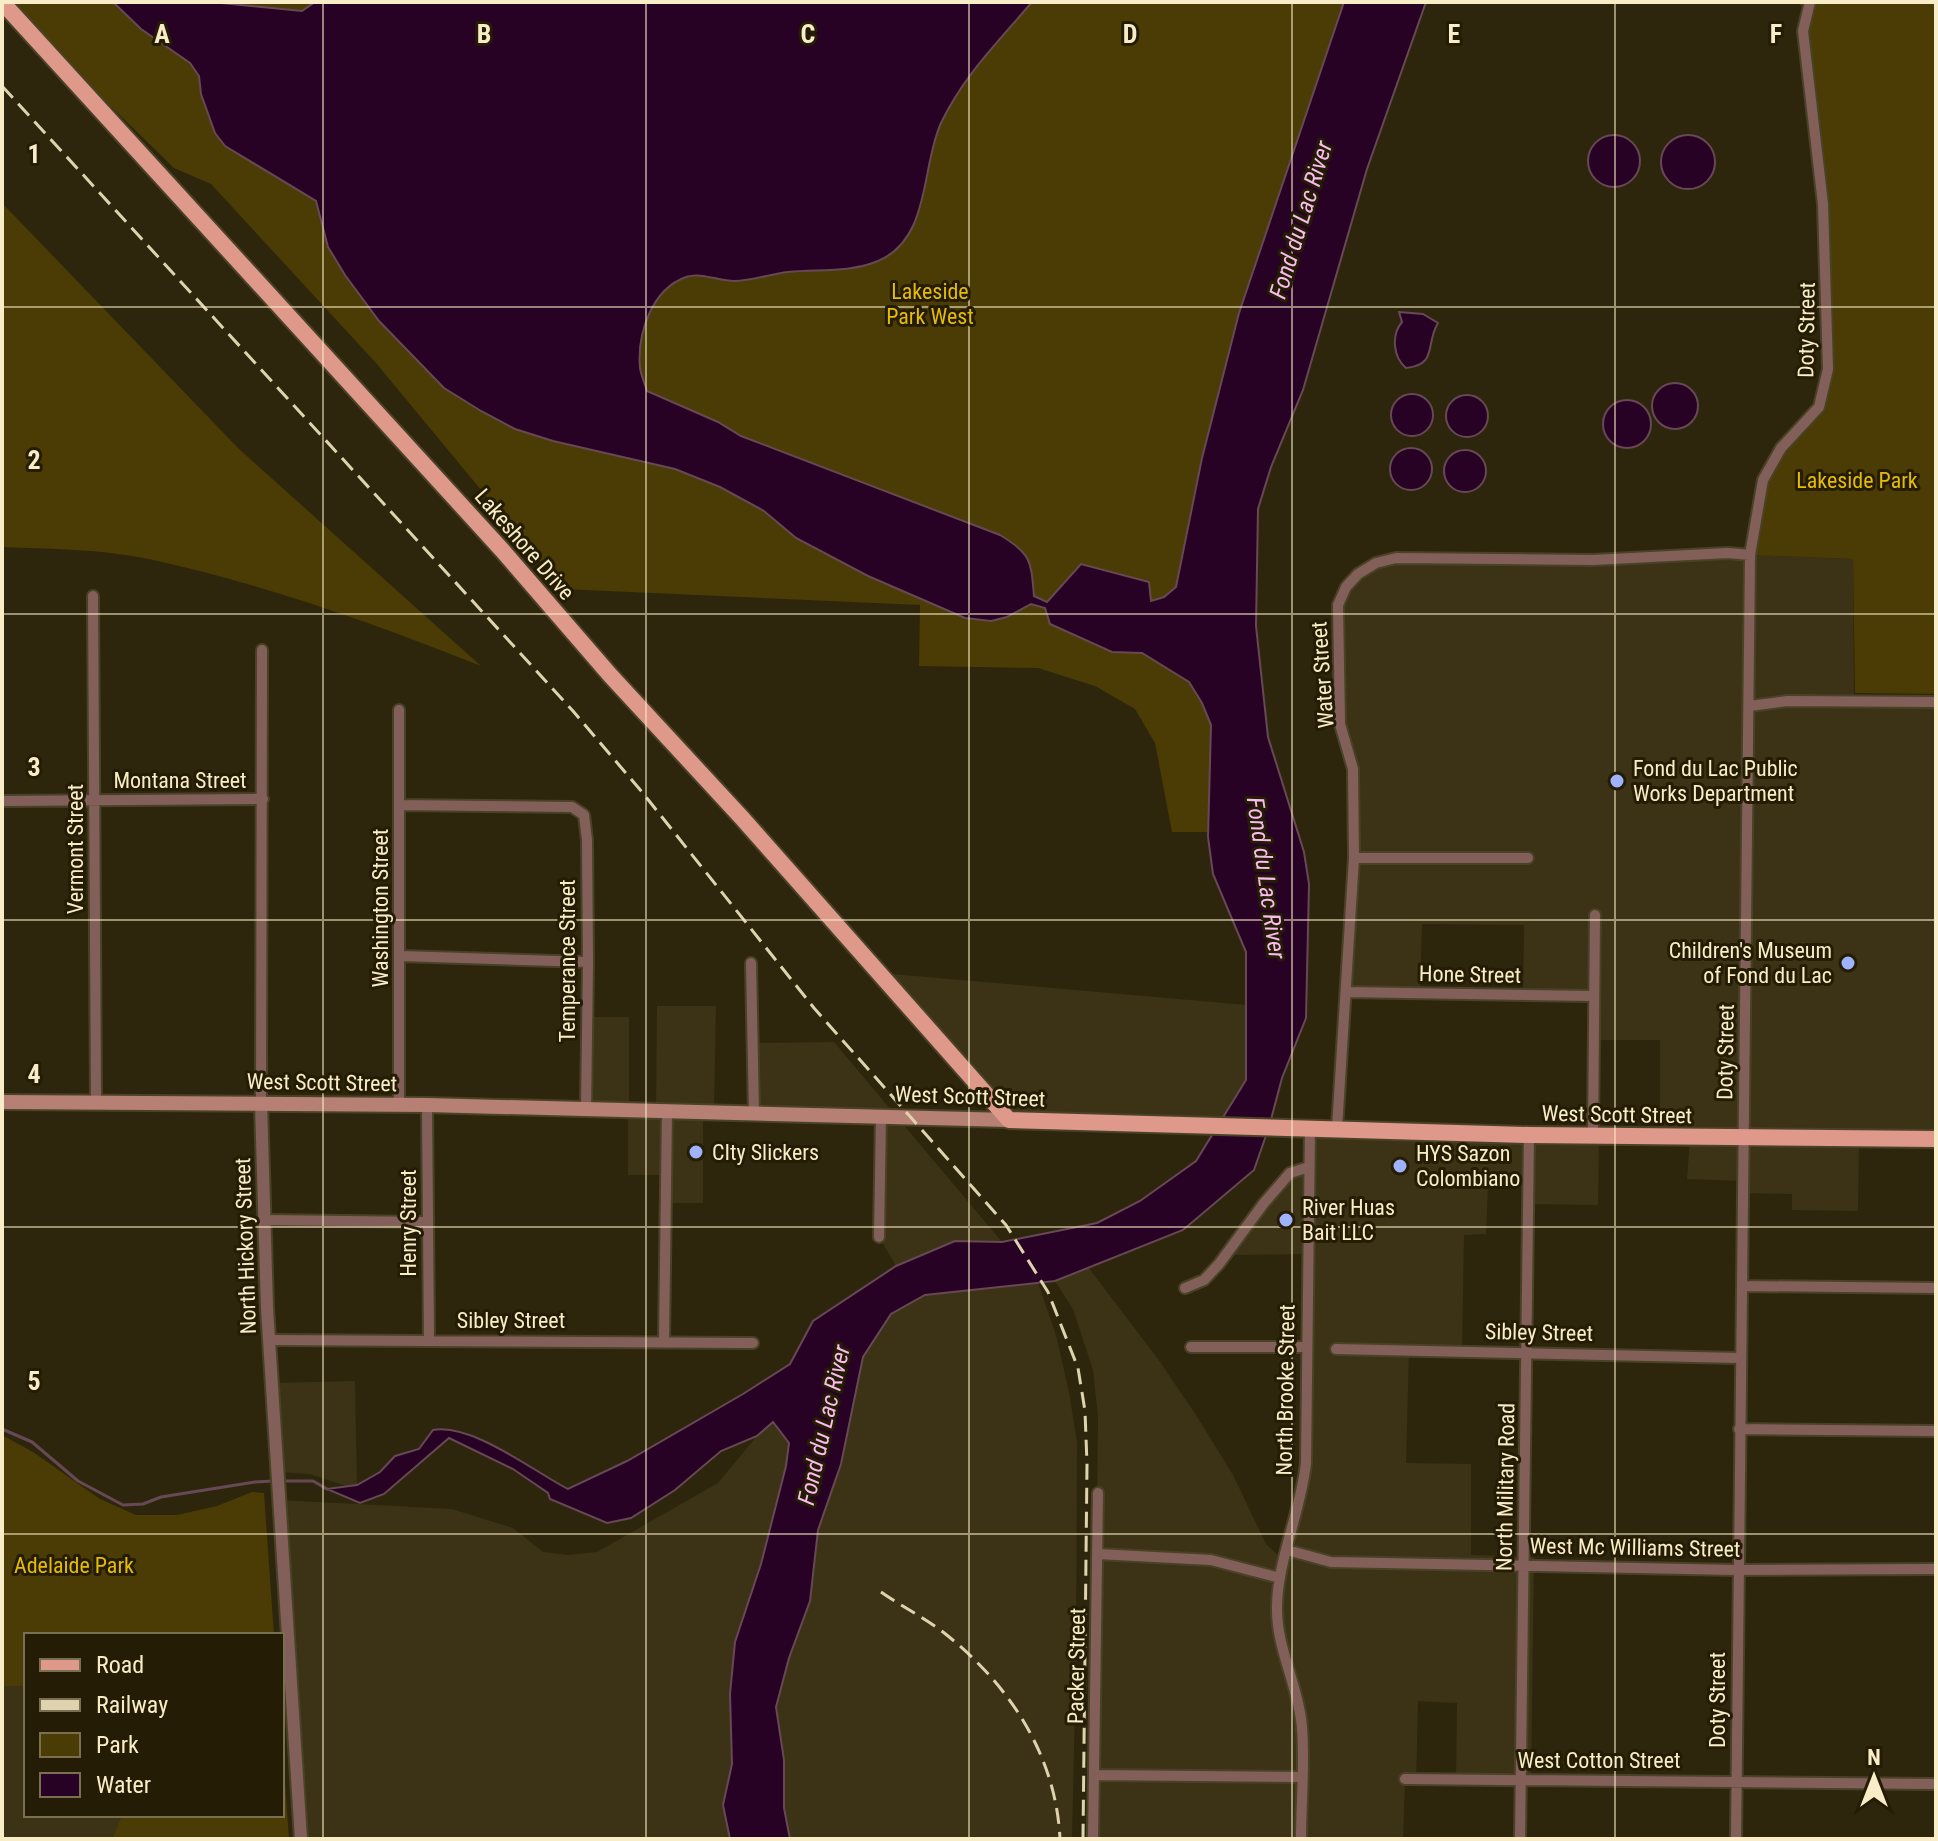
<svg xmlns="http://www.w3.org/2000/svg" width="1938" height="1841" viewBox="0 0 1938 1841" font-family="'Roboto Condensed',sans-serif">
<style>
.built{fill:#3c3316}
.green{fill:#4a3c04}
.water{fill:#280224;stroke:#674855;stroke-width:2}
.lines{fill:none;stroke-linecap:round;stroke-linejoin:round}
.stream{stroke:#674855;stroke-width:3}
.minor-casing{stroke:#4a4227;stroke-width:14}
.tertiary-casing{stroke:#4a4227;stroke-width:16}
.secondary-casing{stroke:#4a4227;stroke-width:18}
.primary-casing{stroke:#4a4227;stroke-width:20}
.minor{stroke:#826059;stroke-width:10}
.tertiary{stroke:#826059;stroke-width:12}
.secondary{stroke:#b68075;stroke-width:14}
.primary{stroke:#de998a;stroke-width:16}
.rail{stroke:#ded3ae;stroke-width:3;stroke-dasharray:16 8;stroke-linecap:butt}
.grid{fill:none;stroke:#f9edc7;stroke-width:2;stroke-opacity:0.55}
.poi-dot{fill:#9fb3fd;stroke:#241c04;stroke-width:3}
.labels{text-anchor:middle;stroke-width:6;stroke-linejoin:round;paint-order:stroke}
.park-label{font-size:22px;fill:#e6bc04;stroke:#241c04}
.street-label{font-size:22px;fill:#f9edc7;stroke:#241c04}
.poi-label{font-size:22px;fill:#f9edc7;stroke:#241c04;text-anchor:start}
.water-label{font-size:24px;font-style:italic;fill:#fabbef;stroke:#241c04}
.grid-label{font-size:26px;text-anchor:middle;font-weight:bold;fill:#f9edc7;stroke:#241c04;stroke-width:6;stroke-linejoin:round;paint-order:stroke}
</style>
<rect width="100%" height="100%" fill="#2d260d"/>
<!-- built -->
<path class="built" d="M1750,555L1853,559L1854,701L1936,702V1139H1859L1858,1211L1792,1210V1194L1742,1193V1181L1687,1179L1690,1138L1660,1137V1040H1593V996L1523,995L1524,925L1422,924L1420,992H1346L1354,858L1338,606L1342,595L1376,563Z
M881,973L1246,1005V1080L1219,1126L1009,1120Z
M657,1006H716L714,1112L703,1113V1203H665V1175H628V1111L586,1110L587,1017H629V1110H656Z
M834,1042L1002,1242L955,1241L896,1266L879,1237L881,1115L754,1113L753,1043Z
M1310,1128L1599,1136L1598,1205L1529,1204L1528,1186L1488,1185L1486,1234L1464,1235L1462,1350H1409L1406,1463L1471,1464V1555L1534,1557L1531,1785L1456,1784L1457,1703L1418,1701L1416,1784H1405L1403,1839H1093L1098,1417L1093,1370L1073,1309L1055,1281L1088,1267L1158,1359L1196,1415L1233,1475L1266,1544L1284,1561L1304,1482L1306,1254L1226,1255L1290,1173L1309,1167Z
M1038,1283L1056,1335L1069,1392L1077,1442L1076,1666L1072,1839H790L784,1808V1760L776,1707L789,1658L810,1601L818,1530L841,1464L863,1357L891,1314L925,1295Z
M355,1381L357,1485L349,1487L310,1474L277,1472L272,1383Z
M772,1422L789,1443L786,1466L761,1564L735,1642L730,1694L732,1764L723,1805L730,1839H301L279,1500L452,1509L513,1528L543,1552L568,1555L597,1552L718,1483L757,1436Z
M2,1686H26V1815H122L112,1839H2Z"/>
<!-- green -->
<path class="green" d="M9,2H1344L1239,313L1202,458L1176,587L1189,682L1202,703L1211,725L1208,832H1172L1155,743L1135,709L1095,686L1038,668L919,666L920,605L563,589L376,363L211,184L174,168L55,52Z
M1797,2H1936V694L1855,693L1853,559L1750,555L1763,480L1823,396L1827,280L1804,45L1808,11Z
M2,203L239,449L481,666C373,623 263,584 149,559C101,549 50,549 2,547Z
M2,1435L33,1452L100,1499L136,1515H177L217,1506L252,1492L264,1493L274,1635H26V1686H2Z
M282,1740L289,1839H112L122,1815H282Z"/>
<!-- water -->
<path class="water" d="M113,2H211L302,11L315,2H1032C999,41 964,75 941,123C921,166 931,239 878,261C849,273 819,269 788,272C770,274 752,281 734,281C719,281 701,272 686,277C652,289 637,333 640,368C641,375 645,384 647,391L718,422L741,436L1000,535C1032,554 1031,562 1034,596L1047,602L1081,564L1149,582L1151,601L1164,597L1176,587L1202,458L1239,313L1344,2H1426L1367,169L1303,390L1271,467L1258,509L1256,626L1268,737L1304,852L1309,884L1306,1018L1282,1078L1269,1127L1254,1170L1183,1230L1055,1281L925,1295L891,1314L863,1357L841,1464L818,1530L810,1601L789,1658L776,1707L784,1760V1808L790,1839H730L723,1805L732,1764L730,1694L735,1642L761,1564L786,1466L789,1443L773,1422L757,1436L721,1451L675,1490L631,1518L607,1523L550,1499L548,1493L513,1469L449,1438L384,1494L360,1503L327,1489L357,1485L380,1472L395,1456L419,1449L433,1430C472,1423 533,1471 568,1489L627,1461L743,1394L790,1364L813,1321L896,1266L955,1241L1002,1242L1097,1223L1140,1201L1196,1161L1246,1080V952L1213,874L1208,837L1211,725L1202,703L1189,682L1142,653L1112,652L1050,624L1045,608L1031,604L1007,617L991,621L965,618L868,576L796,538L764,511L720,487L675,469L553,441L515,429L481,411L444,388L379,321L345,275L328,247L316,201L225,146L215,133L201,94L199,76L190,63L141,29Z
M1661 162a27 27 0 1 1 54 0a27 27 0 1 1-54 0Z
M1588 161a26 26 0 1 1 52 0a26 26 0 1 1-52 0Z
M1399,312L1423,314L1438,323C1425,344 1438,365 1406,368C1393,357 1391,335 1402,322Z
M1652 406a23 23 0 1 1 46 0a23 23 0 1 1-46 0Z
M1391 415a21 21 0 1 1 42 0a21 21 0 1 1-42 0Z
M1446 416a21 21 0 1 1 42 0a21 21 0 1 1-42 0Z
M1603 424a24 24 0 1 1 48 0a24 24 0 1 1-48 0Z
M1390 469a21 21 0 1 1 42 0a21 21 0 1 1-42 0Z
M1444 471a21 21 0 1 1 42 0a21 21 0 1 1-42 0Z"/>
<g class="lines">
<!-- stream -->
<path class="stream" d="M2,1429L32,1442L78,1481L123,1505L143,1504L161,1497L255,1482L273,1481
M280,1481H313L327,1489"/>
<!-- minor casing -->
<g class="minor-casing">
<path id="minor" d="M93,596L96,1101
M1750,706L1787,701L1936,702
M399,710V1105
M2,801L263,799
M399,805L572,807L584,815L587,840L588,962L586,1110
M1354,858H1528
M401,956L588,962
M751,963L754,1113
M1346,992L1593,996
M261,1103L262,650
M427,1105L429,1340
M1337,1128L1354,858L1353,769L1340,724L1338,605L1346,587L1358,574L1376,563L1396,558L1593,560L1728,553L1750,555
M1593,1135L1595,915
M264,1220L427,1222
M879,1237L881,1115
M1742,1286L1936,1288
M1185,1288L1204,1280L1219,1264L1264,1203L1290,1173L1309,1167
M269,1340L753,1343
M664,1341L667,1111
M1191,1347H1307
M1336,1349L1740,1358
M1739,1429L1936,1431
M1287,1550L1331,1562L1737,1570L1936,1569
M1098,1554L1211,1560L1280,1578
M1094,1775L1302,1777
M1405,1779L1936,1784
M1093,1839L1098,1493
M1301,1839C1301,1802 1305,1764 1302,1728C1299,1687 1276,1648 1277,1607C1277,1562 1301,1511 1306,1463L1310,1128
M1520,1839L1529,1135
M1736,1839L1750,555L1763,480L1781,448L1819,407L1828,369L1823,204L1803,31L1810,2"/>
</g>
<!-- tertiary casing -->
<g class="tertiary-casing">
<path id="tertiary" d="M261,1103L267,1308L301,1839"/>
</g>
<!-- secondary casing -->
<g class="secondary-casing">
<path id="secondary" d="M2,1102L427,1105L1009,1120"/>
</g>
<!-- primary casing -->
<g class="primary-casing">
<path id="primary" d="M2,2L502,550L610,675L742,818L1009,1120L1529,1135L1936,1139"/>
</g>
<!-- minor -->
<use href="#minor" class="minor"/>
<!-- tertiary -->
<use href="#tertiary" class="tertiary"/>
<!-- secondary -->
<use href="#secondary" class="secondary"/>
<!-- primary -->
<use href="#primary" class="primary"/>
<!-- rail -->
<path class="rail" d="M2,86L573,711L642,792L814,1008L1006,1225L1048,1292L1078,1368L1085,1411L1087,1464L1083,1839
M881,1592C901,1606 923,1617 943,1632C1008,1683 1056,1754 1060,1839"/>
</g>
<!-- grid -->
<path class="grid" d="M323,2V1839M646,2V1839M969,2V1839M1292,2V1839M1615,2V1839M2,307H1936M2,614H1936M2,920H1936M2,1227H1936M2,1534H1936"/>
<!-- markers -->
<g class="poi-dot">
<circle cx="1617" cy="781" r="8"/>
<circle cx="1848" cy="963" r="8"/>
<circle cx="696" cy="1152" r="8"/>
<circle cx="1400" cy="1166" r="8"/>
<circle cx="1286" cy="1220" r="8"/>
</g>
<g class="labels">
<!-- park labels -->
<g class="park-label">
<text x="930" y="299">Lakeside<tspan x="930" dy="25">Park West</tspan></text>
<text x="1857" y="488">Lakeside Park</text>
<text x="74" y="1573">Adelaide Park</text>
</g>
<!-- street labels -->
<g class="street-label">
<text transform="translate(1806 330) rotate(-89)" y="8">Doty Street</text>
<text transform="translate(525 544) rotate(49)" y="8">Lakeshore Drive</text>
<text transform="translate(1322 675) rotate(-94)" y="8">Water Street</text>
<text x="180" y="788">Montana Street</text>
<text transform="translate(75 849) rotate(-90)" y="8">Vermont Street</text>
<text transform="translate(380 908) rotate(-90)" y="8">Washington Street</text>
<text transform="translate(567 961) rotate(-90)" y="8">Temperance Street</text>
<text transform="translate(1470 974) rotate(1)" y="8">Hone Street</text>
<text transform="translate(1725 1052) rotate(-89)" y="8">Doty Street</text>
<text transform="translate(322 1082) rotate(1)" y="8">West Scott Street</text>
<text transform="translate(970 1096) rotate(2)" y="8">West Scott Street</text>
<text transform="translate(1617 1114) rotate(1)" y="8">West Scott Street</text>
<text transform="translate(408 1223) rotate(-90)" y="8">Henry Street</text>
<text transform="translate(245 1246) rotate(-92)" y="8">North Hickory Street</text>
<text x="511" y="1328">Sibley Street</text>
<text transform="translate(1539 1332) rotate(1)" y="8">Sibley Street</text>
<text transform="translate(1285 1390) rotate(-89)" y="8">North Brooke Street</text>
<text transform="translate(1505 1487) rotate(-89)" y="8">North Military Road</text>
<text transform="translate(1635 1547) rotate(1)" y="8">West Mc Williams Street</text>
<text transform="translate(1076 1666) rotate(-89)" y="8">Packer Street</text>
<text transform="translate(1717 1700) rotate(-90)" y="8">Doty Street</text>
<text x="1599" y="1768">West Cotton Street</text>
</g>
<!-- poi labels -->
<g class="poi-label">
<text x="1633" y="776">Fond du Lac Public<tspan x="1633" dy="25">Works Department</tspan></text>
<text x="1832" y="958" text-anchor="end">Children's Museum<tspan x="1832" dy="25">of Fond du Lac</tspan></text>
<text x="712" y="1160">CIty Slickers</text>
<text x="1416" y="1161">HYS Sazon<tspan x="1416" dy="25">Colombiano</tspan></text>
<text x="1302" y="1215">River Huas<tspan x="1302" dy="25">Bait LLC</tspan></text>
</g>
<!-- water labels -->
<g class="water-label">
<text transform="translate(1301 220) rotate(-73)" y="8">Fond du Lac River</text>
<text transform="translate(1266 878) rotate(82)" y="8">Fond du Lac River</text>
<text transform="translate(824 1425) rotate(-77)" y="8">Fond du Lac River</text>
</g>
</g>
<g class="grid-label">
<text x="162" y="43">A</text>
<text x="484" y="43">B</text>
<text x="808" y="43">C</text>
<text x="1130" y="43">D</text>
<text x="1454" y="43">E</text>
<text x="1776" y="43">F</text>
<text x="34" y="163">1</text>
<text x="34" y="469">2</text>
<text x="34" y="776">3</text>
<text x="34" y="1083">4</text>
<text x="34" y="1390">5</text>
</g>
<!-- border -->
<rect width="1938" height="1841" fill="none" stroke="#f9edc7" stroke-width="8"/>
<!-- legend -->
<rect x="24" y="1633" width="260" height="184" fill="#241c04" stroke="#797052" stroke-width="2"/>
<rect x="40" y="1659" width="40" height="12" fill="#de998a" stroke="#797052" stroke-width="2"/>
<text x="96" y="1673" font-size="24" fill="#f9edc7">Road</text>
<rect x="40" y="1699" width="40" height="12" fill="#ded3ae" stroke="#797052" stroke-width="2"/>
<text x="96" y="1713" font-size="24" fill="#f9edc7">Railway</text>
<rect x="40" y="1733" width="40" height="24" fill="#4a3c04" stroke="#797052" stroke-width="2"/>
<text x="96" y="1753" font-size="24" fill="#f9edc7">Park</text>
<rect x="40" y="1773" width="40" height="24" fill="#280224" stroke="#797052" stroke-width="2"/>
<text x="96" y="1793" font-size="24" fill="#f9edc7">Water</text>
<!-- north arrow -->
<g transform="translate(1874 1777)" stroke="#241c04" stroke-width="6" paint-order="stroke">
<path d="M0-6L14 30L0 20L-14 30Z" fill="#f9edc7"/>
<text y="-12" font-size="22" font-weight="bold" text-anchor="middle" fill="#f9edc7">N</text>
</g>
</svg>
